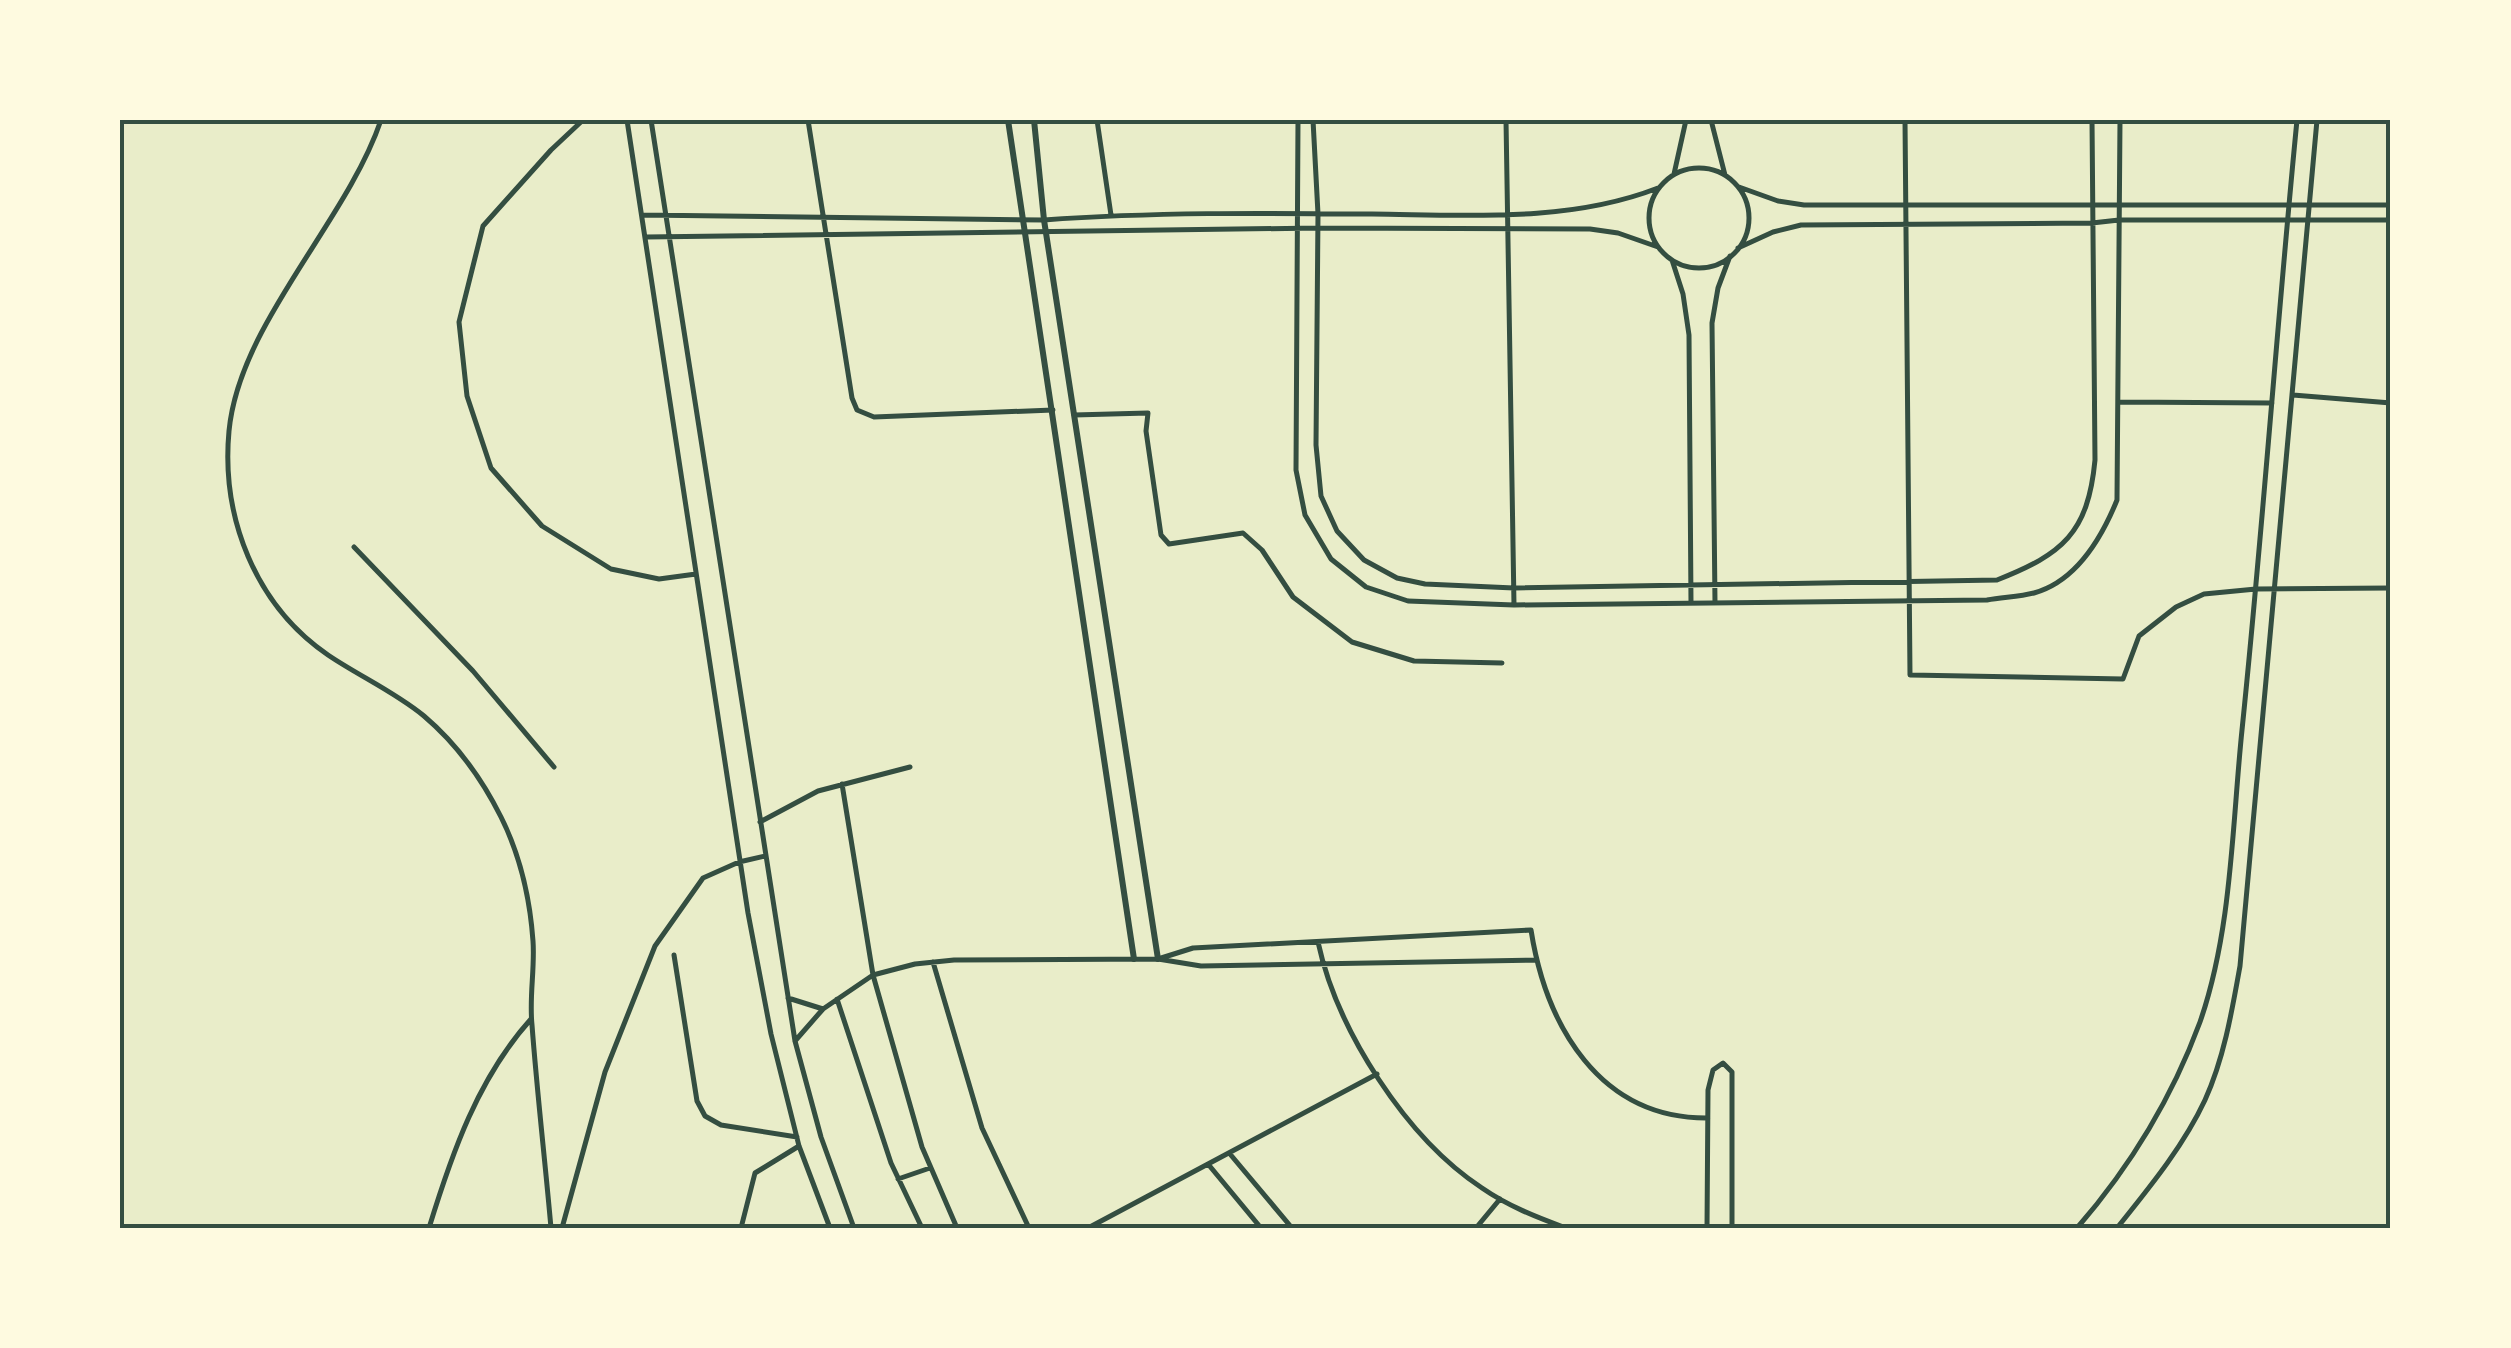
<svg xmlns="http://www.w3.org/2000/svg" width="2511" height="1348" viewBox="0 0 2511 1348" font-family="'Archivo Narrow',sans-serif">
<style>
.lines{fill:none;stroke-linecap:round;stroke-linejoin:round}
.minor{stroke:#344e41;stroke-width:5}
.tertiary{stroke:#344e41;stroke-width:6}
.neatline{fill:none;stroke:#344e41;stroke-width:4}
</style>
<rect width="100%" height="100%" fill="#e9edc9"/>
<g class="lines">
<!-- minor -->
<path class="minor" d="M381,120C346,223 239,324 229,431C221,517 255,605 328,655C359,676 395,692 424,716C457,744 482,779 501,817C520,855 530,899 533,941C535,969 529,997 532,1025C537,1092 545,1160 551,1228
M583,120L551,150L483,226L459,322L467,396L491,468L542,526L611,569L659,579L696,574
M627,120L748,913L771,1034L799,1146L830,1228
M651,120L795,1041L821,1137L854,1228
M808,120L852,398L857,410L874,417L1053,410
M1097,120L1111,215
M1298,120L1296,470L1305,515L1331,559L1366,587L1408,601L1514,605L1987,600C2002,597 2019,597 2034,593C2077,581 2102,537 2117,500L2120,120
M1313,120L1318,214L1316,445L1321,496L1337,531L1364,560L1397,578L1425,584L1514,588L1997,580C2063,554 2088,533 2095,460L2092,120
M1506,120L1514,605
M1711,120L1725,175
M1905,120L1910,675L2123,679L2139,636L2176,607L2204,594L2256,589L2391,588
M1649 218a50 50 0 1 1 100 0a50 50 0 1 1-100 0Z
M1674,174L1686,120
M1739,187L1778,201L1804,205H2391
M643,215L1044,220C1153,212 1263,213 1372,214C1467,215 1568,223 1658,188
M646,237L1318,228L1590,229L1618,233L1658,247
M1738,248L1773,232L1801,225L2092,223L2119,220H2391
M1672,260L1683,294L1689,335L1691,603
M2293,395L2391,403
M2120,402L2272,403
M1074,415L1148,413L1146,431L1161,535L1169,544L1243,533L1262,550L1293,597L1352,642L1414,661L1502,663
M354,547L473,671L554,767
M1715,603L1712,323L1718,288L1730,256
M842,784L873,975L922,1147L957,1228
M760,822L818,791L910,767
M1318,942C1337,1030 1406,1138 1482,1188C1508,1206 1536,1217 1566,1228
M674,955L697,1101L705,1116L721,1125L797,1137
M1536,960L1201,966L1158,959L1193,948L1531,930C1546,1025 1599,1119 1708,1118
M933,962L982,1128L1029,1228
M788,998L823,1009L795,1041
M837,999L891,1163L922,1228
M823,1009L873,975L915,964L954,960L1158,959
M1230,1154L1292,1228
M1208,1164L1261,1228
M898,1179L930,1168
M429,1228C452,1153 478,1078 531,1019
M562,1228L605,1072L655,946L703,878L739,862L765,856
M741,1228L755,1173L799,1146
M1088,1228L1377,1074
M1476,1228L1500,1199
M1707,1228L1708,1090L1713,1070L1723,1063L1732,1072V1228
M2077,1228C2130,1167 2172,1098 2200,1022C2232,930 2232,826 2242,730C2263,527 2277,323 2297,120
M2117,1228C2149,1188 2183,1147 2205,1100C2224,1058 2232,1011 2240,966L2317,120"/>
<!-- tertiary -->
<path class="tertiary" d="M1008,120L1134,959
M1034,120L1044,220L1158,959"/>
</g>
<!-- border -->
<rect width="2511" height="1348" fill="none" stroke="#fefae0" stroke-width="245"/>
<rect x="122" y="122" width="2266" height="1104" class="neatline"/>
</svg>
